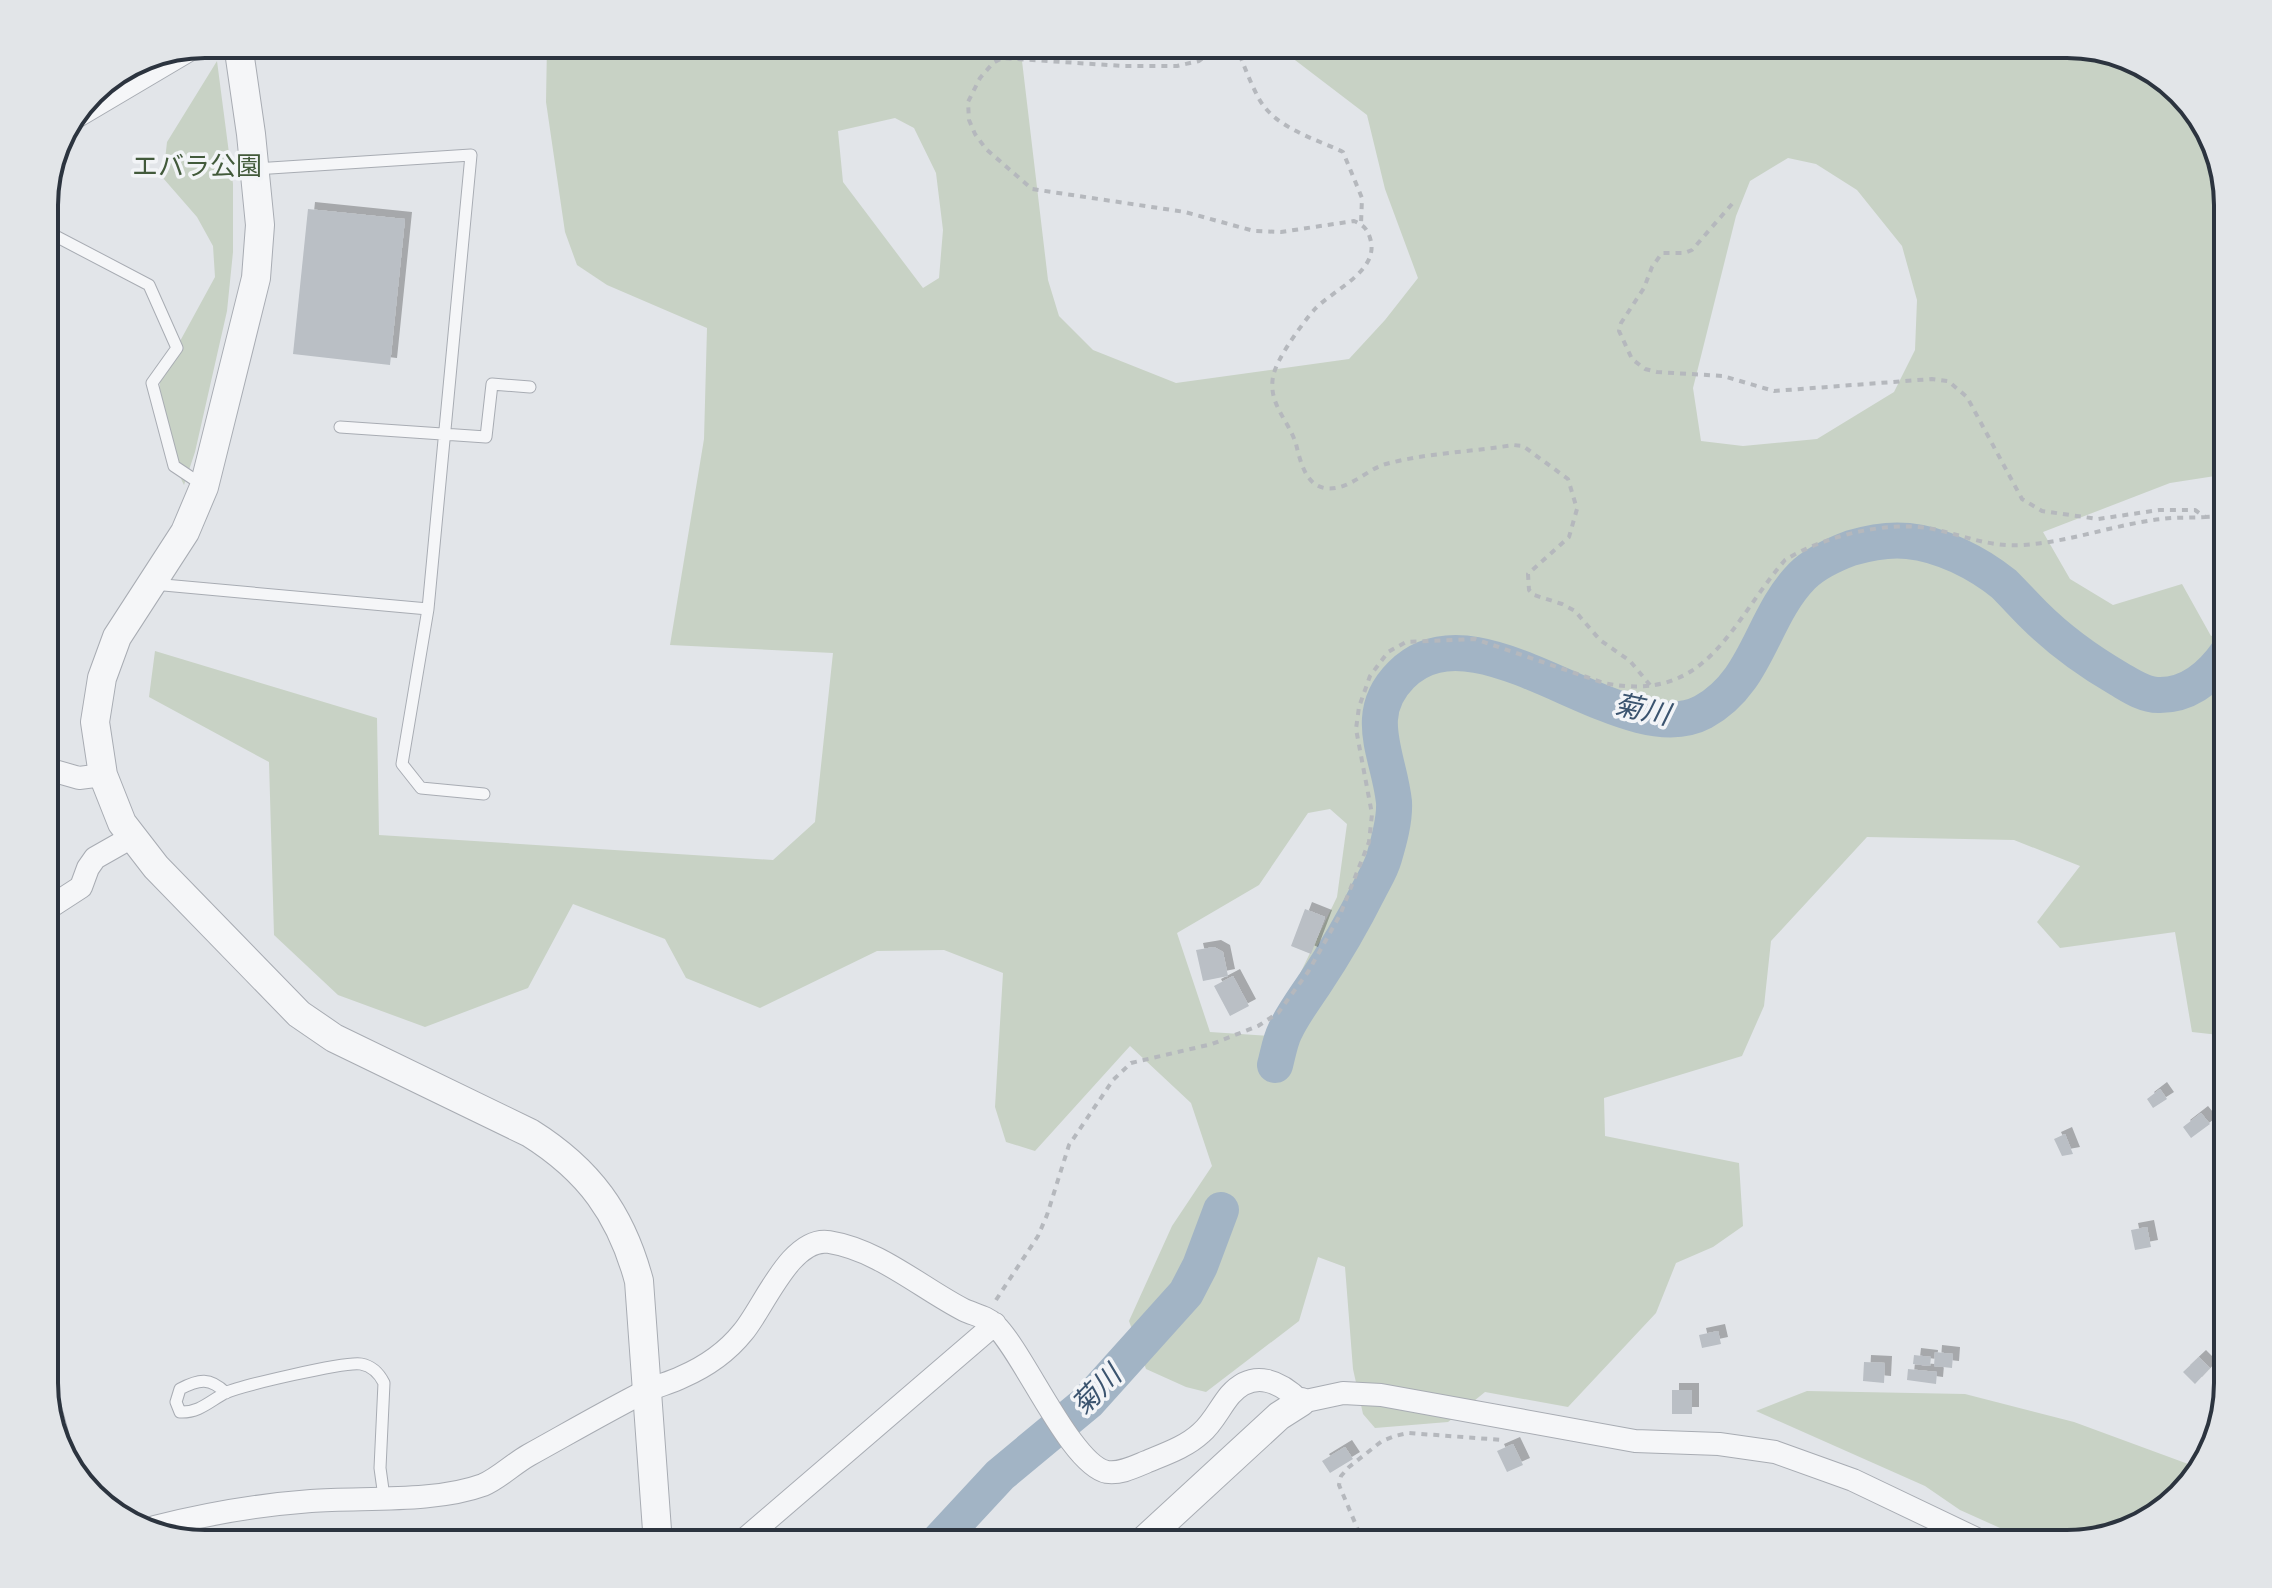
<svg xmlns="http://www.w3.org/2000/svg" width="2272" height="1588" viewBox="0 0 2272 1588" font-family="'DM Sans','Noto Sans JP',sans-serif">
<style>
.green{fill:#c8d2c5;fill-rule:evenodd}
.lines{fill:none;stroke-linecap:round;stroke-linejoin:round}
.river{stroke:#a2b4c5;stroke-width:36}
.building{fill:#babfc5;filter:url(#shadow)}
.service-casing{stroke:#a8acb3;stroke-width:13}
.minor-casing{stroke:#a8acb3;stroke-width:24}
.tertiary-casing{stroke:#a8acb3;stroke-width:30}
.path{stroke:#b5b8bd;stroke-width:4;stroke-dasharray:6 6;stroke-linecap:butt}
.service{stroke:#f5f6f8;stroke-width:11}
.minor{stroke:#f5f6f8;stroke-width:22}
.tertiary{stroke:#f5f6f8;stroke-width:28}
.labels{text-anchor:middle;stroke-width:7;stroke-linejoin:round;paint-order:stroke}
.park-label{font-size:26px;fill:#425a3b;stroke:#f2f4f7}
.water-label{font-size:28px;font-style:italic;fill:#3b546f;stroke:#f2f4f7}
.rim{fill:none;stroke:#2c343f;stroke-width:4}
</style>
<defs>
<filter id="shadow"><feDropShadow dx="7" dy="-7" stdDeviation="0" flood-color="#0004"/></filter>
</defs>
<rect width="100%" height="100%" fill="#e2e5e9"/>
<!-- green -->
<path class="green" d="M547,44H1020L1048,280L1059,316L1093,350L1176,383L1349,359L1385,320L1418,278L1385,189L1367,115L1274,44H2067L2165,77L2211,134L2228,205V474L2170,483L2043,532L2070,579L2113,605L2182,584L2211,636L2228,629V1036L2192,1032L2175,932L2060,948L2037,922L2080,866L2014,840L1867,837L1771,941L1764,1006L1742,1056L1604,1098L1605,1136L1739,1163L1743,1226L1713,1247L1676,1263L1656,1313L1568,1407L1485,1392L1448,1422L1375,1428L1363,1414L1353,1369L1345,1267L1318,1257L1299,1321L1206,1392L1186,1387L1146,1369L1129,1321L1172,1226L1212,1166L1191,1103L1130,1046L1035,1151L1006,1142L995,1107L1003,973L944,950L877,951L760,1008L686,978L665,939L573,904L528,988L425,1027L338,995L274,935L269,762L149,697L155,651L377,718L379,835L773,860L815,822L833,653L670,645L704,439L707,328L607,285L577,265L565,232L546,102ZM895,118L914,128L936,173L943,230L939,278L923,288L843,182L838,131ZM1788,158L1816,164L1857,190L1902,246L1917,300L1915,350L1894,392L1817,439L1743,446L1701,441L1693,388L1736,216L1750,181ZM1330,809L1347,824L1337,897L1270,1036L1210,1032L1177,933L1259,885L1308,813Z
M217,61L233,184V252L227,311L195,452L184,485C172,460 155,402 161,376L215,277L213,246L197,217L163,178L167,142Z
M1807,1391L1965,1394L2074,1422L2199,1468L2195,1481L2139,1527L2067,1544H2018L2009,1532L1960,1510L1925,1486L1756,1411Z"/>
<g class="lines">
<!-- river -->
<path class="river" d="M1275,1065C1278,1054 1280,1041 1285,1031C1293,1014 1305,998 1315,983C1335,953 1353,922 1369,890C1374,880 1381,869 1384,858C1389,841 1395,820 1394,802C1389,755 1361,715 1401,675C1478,597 1623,755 1703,712C1758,682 1761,618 1802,576C1814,564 1835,554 1851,548C1868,543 1890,539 1908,541C1941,544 1978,563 2004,584C2014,594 2024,605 2034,615C2059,640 2088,661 2119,679C2131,686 2144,695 2158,695C2189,696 2212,675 2228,652
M936,1544L1000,1475L1088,1402L1186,1293L1200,1266L1221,1210"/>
</g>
<!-- building -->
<path class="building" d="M308,209L405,219L390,365L293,354Z
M1305,909L1325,917L1311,954L1291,946Z
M1214,947L1223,952L1228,976L1203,981L1196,950Z
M1233,976L1249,1006L1230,1016L1214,986Z
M2160,1089L2167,1099L2153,1108L2147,1099Z
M2201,1113L2210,1124L2191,1138L2183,1127Z
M2065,1134L2073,1154L2062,1156L2054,1139Z
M2147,1227L2151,1247L2135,1250L2131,1230Z
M1718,1331L1721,1344L1702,1348L1699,1335Z
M1935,1352L1953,1354L1952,1368L1934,1366Z
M1914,1355L1931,1357L1930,1366L1913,1364Z
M2199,1357L2210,1368L2195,1384L2183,1372Z
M1864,1362L1885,1363L1884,1383L1863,1381Z
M1908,1369L1937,1372L1936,1384L1907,1380Z
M1672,1390H1692V1414H1672Z
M1513,1444L1523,1465L1507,1472L1497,1451Z
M1345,1447L1353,1459L1330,1473L1322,1461Z"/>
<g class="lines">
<!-- service casing -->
<g class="service-casing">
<path id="service" d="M255,169L471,155L428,609L402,764L421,788L484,794
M44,230L149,285L177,348L152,383L174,466L204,486
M340,427L486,437L492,384L530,387
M153,584L428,609
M226,1393C210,1377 199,1379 180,1389L176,1402L180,1412C199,1413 210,1401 225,1393C240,1386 346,1361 361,1364C372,1366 379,1373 384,1383L380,1468L384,1497
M46,1397L53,1398L72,1468"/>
</g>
<!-- minor casing -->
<g class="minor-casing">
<path id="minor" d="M71,120L191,49L233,44
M44,768L79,778L103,775
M44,911L81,887L88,868L95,858L132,837
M155,1527C206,1514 258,1505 311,1501C363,1497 434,1503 483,1485C498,1479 513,1464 529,1455C567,1434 605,1412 644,1392C656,1386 670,1383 682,1377C705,1367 727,1352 743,1332C764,1307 791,1236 829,1242C879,1250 921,1288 964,1310C975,1315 987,1317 995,1325C1024,1353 1071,1465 1107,1472C1120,1474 1134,1467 1146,1462C1165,1454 1186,1447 1201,1433C1213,1423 1220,1407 1230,1395C1254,1368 1281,1382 1301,1402L1343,1393L1381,1395L1635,1441L1719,1444L1775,1452L1853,1480L1987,1544
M739,1544L995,1324"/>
</g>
<!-- tertiary casing -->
<g class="tertiary-casing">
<path id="tertiary" d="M238,44L251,134L260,225L256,278L204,487L185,532L117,637L102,678L95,722L103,775L122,823L156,867L299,1014L334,1038L530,1133C589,1170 621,1214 639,1281L658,1544
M1140,1544L1279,1416L1301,1402"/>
</g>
<!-- path -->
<path class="path" d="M1221,44L1199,61L1177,66H1123L1002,58L993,63L980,78L968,102L969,120L975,134L986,149L1032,189L1185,212L1254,231L1281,232L1354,221C1363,225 1367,228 1370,238C1381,271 1332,290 1314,310C1302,324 1276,359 1273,377C1268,404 1289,421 1296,444C1300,460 1305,484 1324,488C1348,492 1365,470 1386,464C1426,453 1471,452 1513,445L1523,446L1568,479L1577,509L1569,537L1528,574L1529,590L1534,595L1562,604L1575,611L1600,640L1630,661L1650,685
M1235,44C1243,62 1249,80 1258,97C1274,128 1314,138 1343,152L1362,198L1361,224
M1732,204L1692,250L1684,253H1662L1652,267L1644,288L1621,323L1619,331L1632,359L1645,369L1657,372L1723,376L1774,391L1932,379L1948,381L1967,397L2022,499L2042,511L2098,519L2159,510H2195L2205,517L2228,516
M996,1300L1038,1236L1047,1215L1069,1145L1113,1080L1131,1063L1212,1044L1258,1026L1278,1013L1308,972L1340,915L1369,842L1372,814L1356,729L1359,707L1370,676L1388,652L1406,642L1475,639L1604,683C1708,704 1729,625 1785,560C1824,536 1888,520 1933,529C1966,536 1988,547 2023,545C2070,542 2116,524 2162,519C2176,517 2191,518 2205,517
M1364,1544L1339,1485L1341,1476L1349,1467L1382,1441L1395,1436L1408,1433L1503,1440"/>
<!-- service -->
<use href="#service" class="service"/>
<!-- minor -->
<use href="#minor" class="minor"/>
<!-- tertiary -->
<use href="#tertiary" class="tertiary"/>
</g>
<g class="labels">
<!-- park labels -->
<g class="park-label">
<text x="197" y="175">エバラ公園</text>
</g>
<!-- water labels -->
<g class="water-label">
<text transform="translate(1642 709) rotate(12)" y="10">菊川</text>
<text transform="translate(1096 1390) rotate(-45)" y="10">菊川</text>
</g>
</g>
<!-- crop -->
<path d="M0 0H2272V1588H0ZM205 58H2067A147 147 0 0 1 2214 205V1383A147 147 0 0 1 2067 1530H205A147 147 0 0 1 58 1383V205A147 147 0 0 1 205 58Z" fill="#e2e5e8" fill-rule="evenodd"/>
<path class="rim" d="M205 58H2067A147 147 0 0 1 2214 205V1383A147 147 0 0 1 2067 1530H205A147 147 0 0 1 58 1383V205A147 147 0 0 1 205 58Z"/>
</svg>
